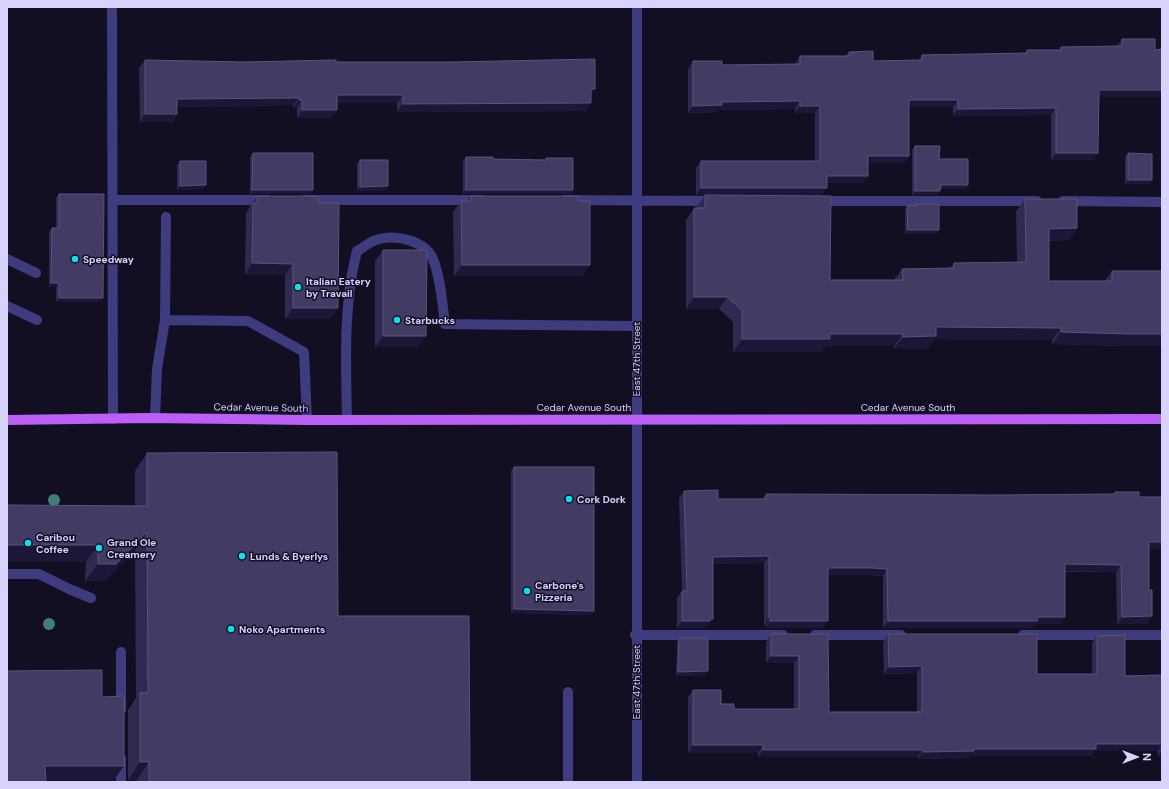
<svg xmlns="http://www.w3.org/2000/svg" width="1169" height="789" viewBox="0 0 1169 789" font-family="'DM Sans',sans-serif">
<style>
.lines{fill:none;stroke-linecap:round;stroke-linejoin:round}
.minor{stroke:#3d3c7f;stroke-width:10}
.major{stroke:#bb5ff7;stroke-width:10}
.tree{fill:#3e7f76}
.wall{fill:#302950}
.shaded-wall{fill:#1c1736}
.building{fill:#423b63;stroke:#59537b}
.poi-dot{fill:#0bdff0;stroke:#120f23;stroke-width:1.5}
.labels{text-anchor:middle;stroke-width:3;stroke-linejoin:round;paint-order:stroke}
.poi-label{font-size:10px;font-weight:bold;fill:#d7d3fd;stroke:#120f23;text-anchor:start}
.street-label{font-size:10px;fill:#d7d3fd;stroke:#120f23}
</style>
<rect width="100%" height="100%" fill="#120f23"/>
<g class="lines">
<!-- minor -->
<path class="minor" d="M112,7L113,419
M113,200H267
M305,200H481
M565,200L715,201
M817,201H1037
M1063,201L1162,202
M7,259L36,273
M7,306L37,320
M165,320L248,321L304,352L307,420
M155,418L157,369L165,320L166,217
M347,420C346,366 343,303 357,251C363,248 369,242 376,240C394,234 425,240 433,259C441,279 442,303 445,324L636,326
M7,574H39L69,589L91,598
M635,635H783
M815,635H901
M1023,635H1162
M121,652V710
M568,692V782
M121,758V782
M637,782V7"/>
<!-- major -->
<path class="major" d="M7,420L147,418L307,420L1162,419"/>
</g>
<!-- trees -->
<g class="tree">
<circle cx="54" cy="500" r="6"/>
<circle cx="49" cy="624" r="6"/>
</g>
<!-- wall -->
<path class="wall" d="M1122,39L1155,50L1162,49V97H1098V153L1093,160H1051V115L953,116V107H909V156L904,163H868L863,183H827L822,195H696V168L701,161H815V113H795V109L719,110L717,112L688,113V69L693,61L722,65L795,64L800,56H845L849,52L873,61H918L922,55L1025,53L1027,50H1059L1061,47L1117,46Z
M145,60L243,62H336L595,89L591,95L586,111L397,112V103H337L331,118H297V108H293V105L177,107V114L172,122H140L139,68Z
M915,146L939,159L968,185L965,189H940V191L937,195H912V150Z
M253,153L313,190L310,194H250V157Z
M1128,153L1149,184H1125V157Z
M466,157L493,159L545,160L546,158L573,190L570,194H463V161Z
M360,160L385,190L357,191V164Z
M180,161L203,189L177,190V165Z
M59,194L100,302H56V287H49V232L52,228H56V198Z
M705,195L830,280H894L902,269L950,268L954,263L1017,262L1016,211L1025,199L1077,228L1069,240L1049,241V281H1105L1112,271L1120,346L1052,344V340L934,339L927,349H894V346H826L822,352H733V322L719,309H686V220L694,208H696Z
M257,196L318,203L330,319H285V275H245L246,214L249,208V207Z
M471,196L579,201L590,265L582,276H454L453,212L461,201H467Z
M915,204L936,234H905V210L907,206H914Z
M383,250L426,336L418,347H375V261Z
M147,453L338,616L470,782H137V780H128V710L136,698L135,550L104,581H85L86,562H7L135,506V471Z
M514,467L594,611L591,615L511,613V471Z
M684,491L718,499H762L766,494L995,495L1114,494L1115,492L1139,497H1162V549H1149V590L1152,616L1147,624H1117L1116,572H1065L1060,624H1036L1032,628H883V576L867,575H828L823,628H766V626H764V563L713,564L708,626H707L705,628H677V598L682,591L679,498Z
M771,634H828L829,712H917V673L884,674L883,642L888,634L1037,674H1092V643L1097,636L1125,676L1162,675V756H1158V751H1094L1091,756H970L969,758L918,759V757H758V753H688V697L693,690L734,709H794V663H766V642Z
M679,638L705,675L676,676L677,642Z"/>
<!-- shaded-wall -->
<path class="shaded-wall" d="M591,89H595L590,97Z
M1099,90H1162V97H1094Z
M337,95H403L397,103H331Z
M299,98L293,105L171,107L177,99Z
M299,100H302L297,108H293Z
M909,100H958L953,107H904Z
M800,101L795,109L719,110L717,112L688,113L693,106L722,102Z
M591,103L586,111L397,112L403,104Z
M800,106H820L815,113H795Z
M1056,108L1051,115L953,116L958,109Z
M302,110H337L331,118H297Z
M145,114H177L172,122H140Z
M1056,153H1098L1093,160H1051Z
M868,156H909L904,163H863Z
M827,176H868L863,183H822Z
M1128,180H1152L1149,184H1125Z
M206,185L203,189L177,190L180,186Z
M941,185H968L965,189H938Z
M388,186L385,190L357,191L360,187Z
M701,188H827L822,195H696Z
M252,190H313L310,194H250Z
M466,190H573L570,194H463Z
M915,191H940L937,195H912Z
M1077,228L1069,240L1040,241L1049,229Z
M908,230H939L936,234H905Z
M252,263L293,264L285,275H245Z
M462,265H590L582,276H454Z
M51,283H59L56,287H49Z
M694,297H727L719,309H686Z
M59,298H103L100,302H56Z
M293,308H338L330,319H285Z
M936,327L1061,328L1052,340L934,339L927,349H894L903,337Z
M1061,332L1162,334V346H1120L1052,344Z
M830,334H903L894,346H826L822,352H733L742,339Z
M383,336H426L418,347H375Z
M147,532L135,550L104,581H85L98,564Z
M1149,542H1162V549H1144Z
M7,545H98L86,562H7Z
M769,556L764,563L708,564L713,557Z
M1065,564L1121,565L1116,572L1060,571Z
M828,568H872L887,569L883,576L867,575H823Z
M514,609L594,611L591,615L511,613Z
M1152,616L1147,624H1117L1122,617Z
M1038,617H1065L1060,624H1036L1032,628H883L888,621Z
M769,618H770L766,626H764Z
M713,619L708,626H707L705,628H677L682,621Z
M770,621H828L823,628H766Z
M771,656H799L794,663H766Z
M922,666L917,673L884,674L889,667Z
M708,671L705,675L676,676L678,672Z
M1096,744H1162V745L1158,751H1094L1091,756H970L969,758L918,759L923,752L974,749Z
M693,745H763L758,753H688Z
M763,750H923L918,757H758Z
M1162,750V756H1158Z
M140,762H149L137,780H128Z
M45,766H124L114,780H36Z"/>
<!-- building -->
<path class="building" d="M1122,39H1155V50L1162,49V90H1099L1098,153H1056V108L958,109V100H909V156H868V176H827V188H701V161H820V106H800V101L722,102V105L693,106V61H722V65L800,64V56H849V52L873,51V61L922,60V55L1027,53V50H1061V47L1122,46Z
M595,59V89H591V103L403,104V95H337V110H302V100H299V98L177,99V114H145V60L243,62L336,60V62H454Z
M915,146H940L939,159H968V185H941L940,191H915Z
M253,153H313V190H252Z
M1128,153L1152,154V180H1128Z
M466,157H493V159L546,160V158H573V190H466Z
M360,160H388V186L360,187Z
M180,161H206V185L180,186Z
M59,194H104L103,298H59V283H51L52,228H59Z
M705,195L831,196L830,280H903L902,269L954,268V263L1026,262L1025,199H1077V228L1049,229V281H1112V271H1162V334H1128L1061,332V328L936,327V336L903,337V334H830V339H742V310L727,297H694V208H705Z
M257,196H318V203H339L338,308H293V264L252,263L253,203H257Z
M471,196H578L579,201H590V265H462L461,201H471Z
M915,204H939V230H908L907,206H915Z
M383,250H427L426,336H383Z
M337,452L338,616H469L470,782H149V762H140V693L148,692L147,532L116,564H98V545H7V505L147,506V453Z
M514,467H594V611L514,609Z
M718,490V499H766V494L995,495L1115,494V492H1139V497H1162V542H1149V590H1152V616L1122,617L1121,565L1065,564V617H1038L1037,621H888L887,569L872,568H828V621H770V618H769V556L713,557V619H710V621H682V591H687L684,491Z
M771,634H828L829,712H922V666L889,667L888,634H1037V674H1097V636L1125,635V676L1162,675V744H1096V749H974V751L923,752V750H763V745H693V690H721V704H734V709H799V656H771Z
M679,638H708V671L678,672Z
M102,670V697L124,696V766H45L46,782H7V671Z"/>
<!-- markers -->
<g class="poi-dot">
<circle cx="75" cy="259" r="4"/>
<circle cx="298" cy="287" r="4"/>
<circle cx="397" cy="320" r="4"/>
<circle cx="569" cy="499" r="4"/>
<circle cx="28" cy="543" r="4"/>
<circle cx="99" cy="548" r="4"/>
<circle cx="242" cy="556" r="4"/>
<circle cx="527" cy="591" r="4"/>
<circle cx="231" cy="629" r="4"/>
</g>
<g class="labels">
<!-- poi labels -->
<g class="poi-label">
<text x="83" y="263">Speedway</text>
<text x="306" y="285">Italian Eatery<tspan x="306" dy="12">by Travail</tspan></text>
<text x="405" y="324">Starbucks</text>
<text x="577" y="503">Cork Dork</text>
<text x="36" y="541">Caribou<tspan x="36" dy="12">Coffee</tspan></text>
<text x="107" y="546">Grand Ole<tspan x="107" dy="12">Creamery</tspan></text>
<text x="250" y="560">Lunds &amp; Byerlys</text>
<text x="535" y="589">Carbone's<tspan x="535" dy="12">Pizzeria</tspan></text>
<text x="239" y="633">Noko Apartments</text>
</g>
<!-- street labels -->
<g class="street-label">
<text transform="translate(636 359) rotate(-90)" y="4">East 47th Street</text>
<text transform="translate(261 407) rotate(1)" y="4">Cedar Avenue South</text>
<text x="584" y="411">Cedar Avenue South</text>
<text x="908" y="411">Cedar Avenue South</text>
<text transform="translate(636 682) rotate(-90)" y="4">East 47th Street</text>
</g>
</g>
<!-- border -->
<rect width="1169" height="789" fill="none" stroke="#d7d3fd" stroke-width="16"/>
<!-- north arrow -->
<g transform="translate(1137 757) rotate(90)" stroke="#120f23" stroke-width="3" paint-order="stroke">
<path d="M0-3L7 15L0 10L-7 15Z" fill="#d7d3fd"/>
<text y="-6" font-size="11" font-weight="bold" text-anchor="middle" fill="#d7d3fd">N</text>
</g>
</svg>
